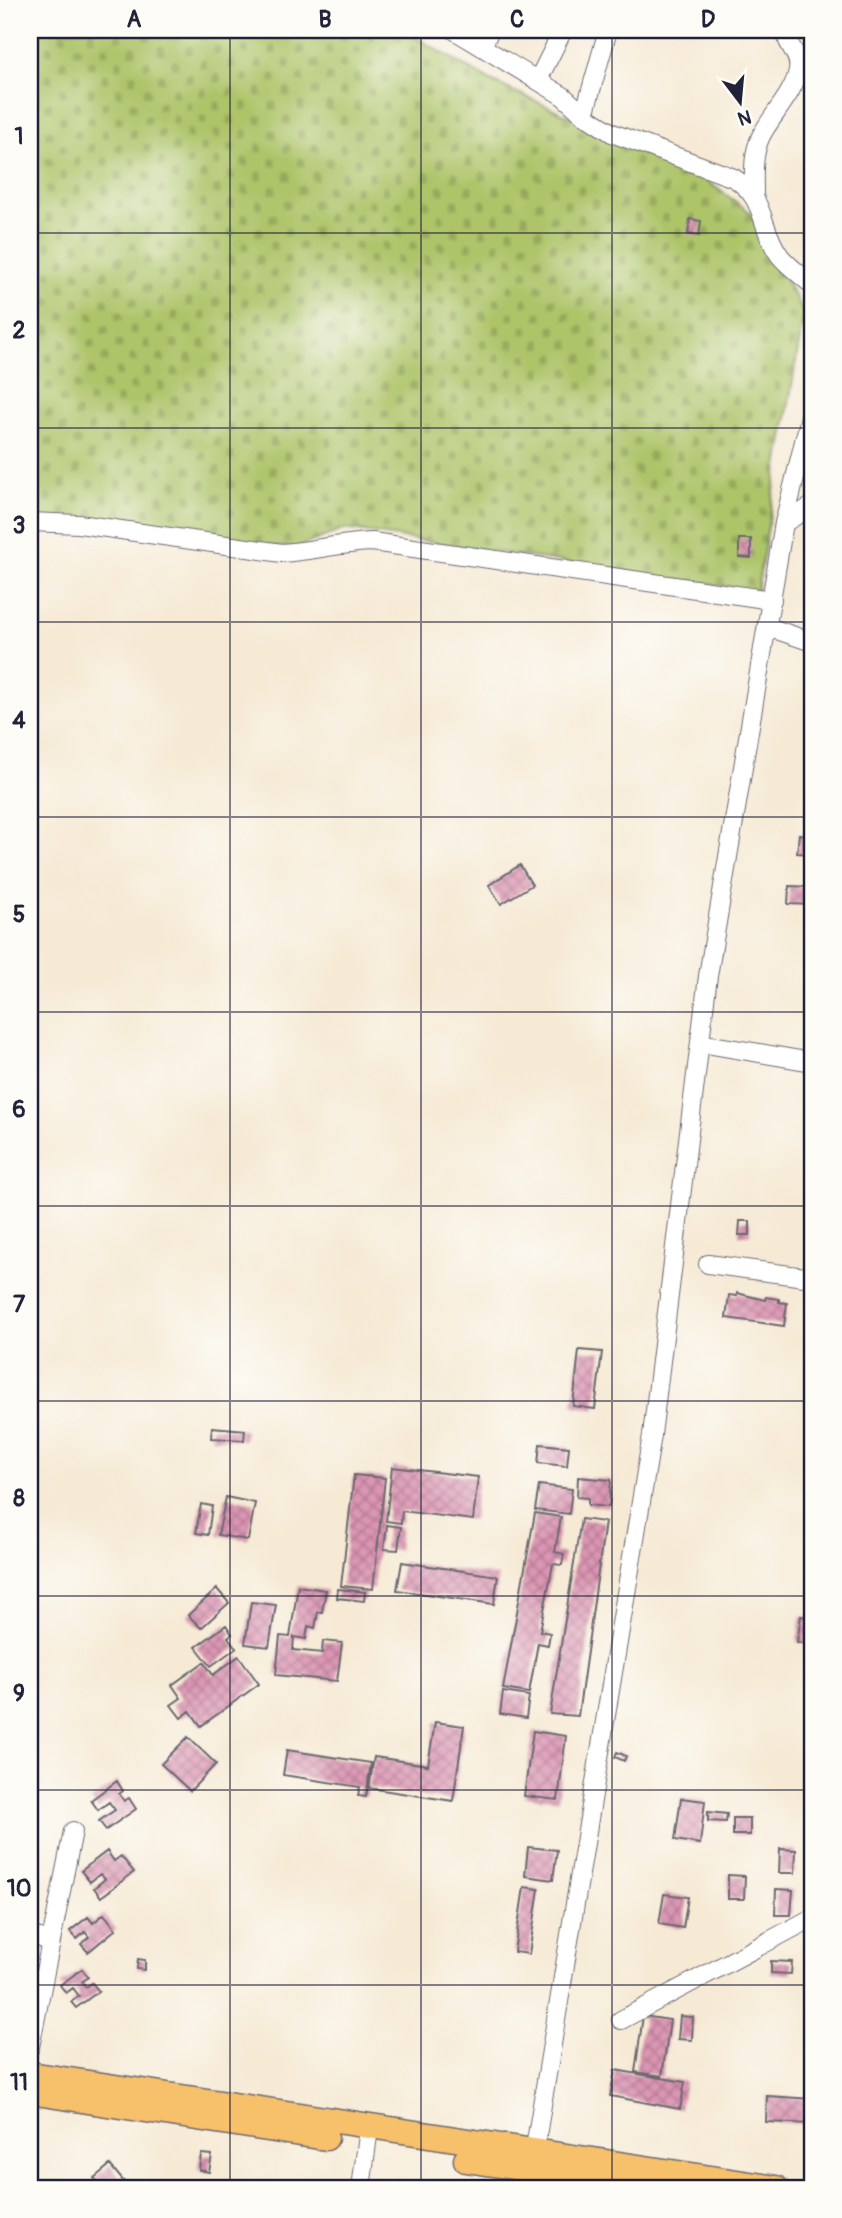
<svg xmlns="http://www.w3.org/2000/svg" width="842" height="2218" viewBox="0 0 842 2218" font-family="Pangolin,sans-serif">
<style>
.cemetery{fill:url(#cemetery-stones);stroke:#687352;stroke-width:2}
.building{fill:url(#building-cross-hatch)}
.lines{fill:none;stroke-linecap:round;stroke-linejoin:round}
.minor-casing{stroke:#6c6871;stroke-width:20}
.highway-casing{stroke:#6c6871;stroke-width:27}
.minor{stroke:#fff;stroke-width:18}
.highway{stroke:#f7c06b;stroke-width:24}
.grid{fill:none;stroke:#22223b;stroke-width:2;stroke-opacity:0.55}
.neatline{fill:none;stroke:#22223b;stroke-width:2.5}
.grid-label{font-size:23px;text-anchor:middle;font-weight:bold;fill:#22223b}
</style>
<defs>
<pattern id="cemetery-stones" width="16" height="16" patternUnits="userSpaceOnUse" patternTransform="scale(1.75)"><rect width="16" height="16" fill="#adc469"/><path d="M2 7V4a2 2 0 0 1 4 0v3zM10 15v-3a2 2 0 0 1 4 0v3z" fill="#95a85c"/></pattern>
<pattern id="building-cross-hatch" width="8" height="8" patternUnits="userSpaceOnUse" patternTransform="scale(1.75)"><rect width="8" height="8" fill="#dc96b3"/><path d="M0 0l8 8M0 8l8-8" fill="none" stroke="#b27a93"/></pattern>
</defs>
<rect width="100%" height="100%" fill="#fdfcf7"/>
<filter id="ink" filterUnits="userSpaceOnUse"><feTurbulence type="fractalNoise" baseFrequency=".0143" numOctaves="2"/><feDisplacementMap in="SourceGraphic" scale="14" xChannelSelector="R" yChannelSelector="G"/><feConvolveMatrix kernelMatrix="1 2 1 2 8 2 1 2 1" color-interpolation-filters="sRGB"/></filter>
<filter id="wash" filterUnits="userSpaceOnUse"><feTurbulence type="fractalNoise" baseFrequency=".00686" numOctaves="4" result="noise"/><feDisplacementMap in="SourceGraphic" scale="28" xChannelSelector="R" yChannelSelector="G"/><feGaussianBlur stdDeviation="1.57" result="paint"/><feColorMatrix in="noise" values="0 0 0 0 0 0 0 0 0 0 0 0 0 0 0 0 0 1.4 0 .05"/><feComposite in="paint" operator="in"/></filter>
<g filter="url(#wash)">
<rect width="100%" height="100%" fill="#f6ead5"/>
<!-- cemetery -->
<path class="cemetery" d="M30,30H403L491,81L694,172L750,212L804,314L757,591L345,529L295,548L30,523Z"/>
<g id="blocks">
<!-- building -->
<path class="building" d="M690,219L701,221L699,236L688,234Z
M739,539H751V558L739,557Z
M799,834L812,836V854L797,853Z
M520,865L532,885L501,904L489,885Z
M789,886L812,887V905L788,904Z
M740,1221H750V1235H739Z
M737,1293L765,1300L766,1297L779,1299V1302L787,1303L784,1326L726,1318L729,1295L737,1296Z
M809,1305H812V1326L806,1325Z
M579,1350L602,1352L595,1409L573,1406Z
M212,1427L245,1430L244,1440L211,1438Z
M540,1444L569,1447L567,1466L538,1463Z
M392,1467L478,1477L473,1520L402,1511L401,1523L386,1521Z
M354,1475L385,1478L373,1589L341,1586Z
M578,1477L611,1480L609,1507L588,1505V1498L577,1497Z
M539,1485L572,1489L569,1514L535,1510Z
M226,1497L255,1503L248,1540L218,1535Z
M201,1504L212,1506L208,1535L196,1533Z
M535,1513L561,1517L555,1552L564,1554L562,1565L553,1564L540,1631L550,1633L548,1645L538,1643L529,1693L503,1689Z
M581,1519L605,1522L578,1716L550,1714Z
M387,1525L401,1527L398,1550L384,1549Z
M402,1562L498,1576L494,1604L397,1590Z
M298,1586L326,1590L322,1612H318L315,1628L308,1626L306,1639L294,1637L293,1650L322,1653L323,1641L342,1643L337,1681L276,1675L280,1636L290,1637Z
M217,1589L229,1603L201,1628L188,1615Z
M338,1589L365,1592L364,1601L337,1598Z
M251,1602L276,1605L269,1647L245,1644Z
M801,1616L812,1618V1644L797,1642Z
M226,1625L232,1634L228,1637L236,1648L211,1666L196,1647Z
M239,1656L259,1684L201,1726L190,1711L181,1718L171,1705L181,1698L172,1685L204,1662L213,1675Z
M503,1692L529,1696L526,1718L500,1714Z
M435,1722L464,1726L453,1801L369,1788L374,1757L428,1765Z
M533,1731L566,1736L558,1800L524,1796Z
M188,1737L216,1764L190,1791L161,1764Z
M287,1750L371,1763L366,1797L358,1796L360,1787L283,1775Z
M617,1752L626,1756L624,1761L615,1757Z
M117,1781L123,1791L119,1794L124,1801L129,1798L136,1809L106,1830L99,1821L115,1810L109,1802L98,1810L91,1800Z
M681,1798L705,1801L700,1844L675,1840Z
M708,1812L727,1814L726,1822L708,1821Z
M733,1818H750V1835H733Z
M32,1827L40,1838L30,1846V1829Z
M528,1847L557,1850L553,1880L525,1876Z
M780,1849L796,1850L795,1873H779Z
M107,1851L114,1861L121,1856L134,1872L101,1897L94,1888L105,1879L100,1874L90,1882L81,1871Z
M728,1875L745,1876L744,1899H728Z
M524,1887L539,1889L529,1954L514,1952Z
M776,1889L793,1890L791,1915H775Z
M664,1894L688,1897L683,1928L659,1924Z
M104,1914L116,1929L88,1952L81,1944L89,1937L85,1932L77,1939L70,1931L88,1917L93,1923Z
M138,1959L145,1960V1970L137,1969Z
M771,1961L792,1962L791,1974L771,1973Z
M82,1969L88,1977L82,1982L86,1987L92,1983L99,1991L76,2008L71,2002L79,1996L73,1988L66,1993L60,1985Z
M643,2016L670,2020L662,2076L635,2072Z
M680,2016L693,2017L692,2040L678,2039Z
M615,2070L685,2082L680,2109L610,2096Z
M767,2096L812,2099V2124L766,2122Z
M201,2154L212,2155L209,2172L199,2170Z
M110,2165L129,2188H103L94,2178Z
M60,2181L65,2188H49Z
M240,2181L277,2187V2188H239Z"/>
</g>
</g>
<g filter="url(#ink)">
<use href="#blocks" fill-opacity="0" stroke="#6c6871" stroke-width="2"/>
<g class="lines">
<!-- minor casing -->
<g class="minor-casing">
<path id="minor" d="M454,30L563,96L584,115L612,133L734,178C767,199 759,227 780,256C788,266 802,276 812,285
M482,47L490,30
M538,80L563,30
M584,115L608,30
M754,195C754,175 752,155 761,136C771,116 795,92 798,70C801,54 785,45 786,30
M30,522L79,524L282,553C313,551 341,543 372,542L772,600
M784,523L812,506
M768,627L812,642
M700,1043L812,1062
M708,1264L812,1278
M30,1936L51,1940
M621,2020L812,1918
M30,2047L73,1831
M533,2160L652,1435L708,976L784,523L812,409
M361,2188L369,2128"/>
</g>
<!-- highway casing -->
<g class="highway-casing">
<path id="highway" d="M30,2074L776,2188
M30,2092L326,2138
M466,2160L656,2188"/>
</g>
<!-- minor -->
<use href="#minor" class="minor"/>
<!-- highway -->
<use href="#highway" class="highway"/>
</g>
</g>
<!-- grid -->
<path class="grid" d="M230,30V2188M421,30V2188M612,30V2188M30,233H812M30,428H812M30,622H812M30,817H812M30,1012H812M30,1206H812M30,1401H812M30,1596H812M30,1790H812M30,1985H812"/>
<!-- margin -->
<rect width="842" height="2218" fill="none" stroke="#fdfcf7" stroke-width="77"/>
<!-- north arrow -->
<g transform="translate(740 102) rotate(164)" stroke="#fdfcf7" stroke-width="5" paint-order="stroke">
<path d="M0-5L12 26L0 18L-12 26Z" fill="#22223b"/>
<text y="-10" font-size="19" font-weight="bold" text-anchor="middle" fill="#22223b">N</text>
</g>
<rect x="38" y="38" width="766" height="2142" class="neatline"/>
<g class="grid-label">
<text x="134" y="27">A</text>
<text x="325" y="27">B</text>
<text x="517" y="27">C</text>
<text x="708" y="27">D</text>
<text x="19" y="144">1</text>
<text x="19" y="338">2</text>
<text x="19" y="533">3</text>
<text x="19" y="728">4</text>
<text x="19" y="922">5</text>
<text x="19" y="1117">6</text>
<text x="19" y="1312">7</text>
<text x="19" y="1506">8</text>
<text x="19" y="1701">9</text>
<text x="19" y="1896">10</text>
<text x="19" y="2090">11</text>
</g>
</svg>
